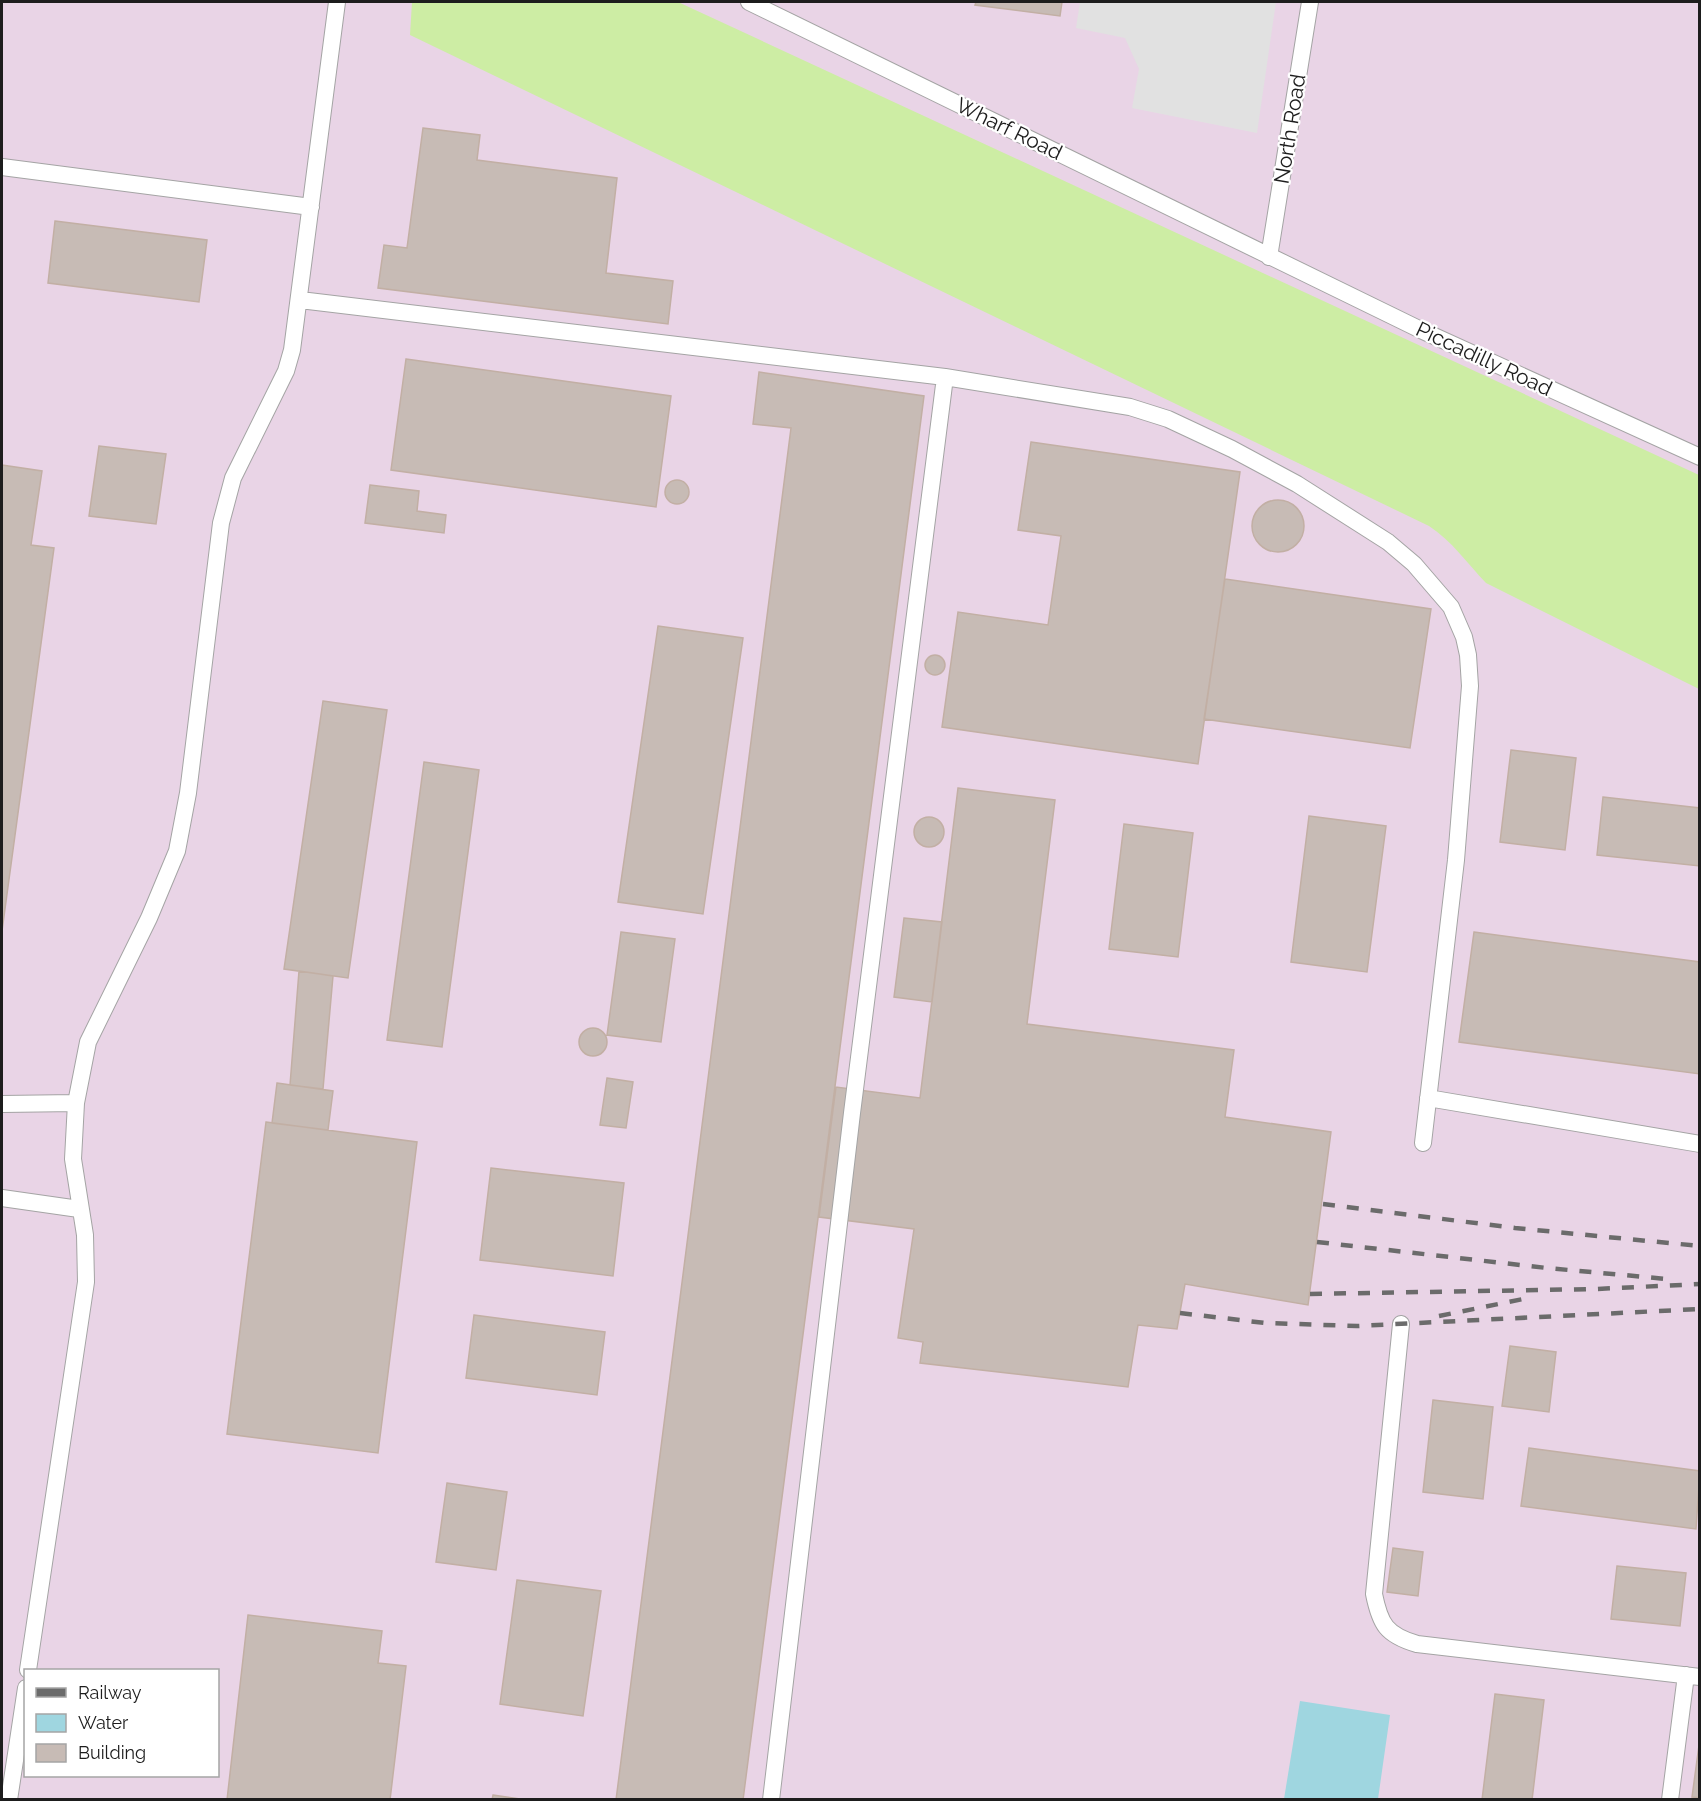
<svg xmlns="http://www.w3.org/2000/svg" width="1701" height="1801" viewBox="0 0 1701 1801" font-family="Raleway,sans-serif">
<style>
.industrial{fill:#e9d4e6;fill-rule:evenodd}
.grass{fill:#cdeda4}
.parking{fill:#e1e1e1}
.water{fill:#9fd6e0}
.building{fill:#c7bbb5;stroke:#c2afa4;stroke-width:1.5}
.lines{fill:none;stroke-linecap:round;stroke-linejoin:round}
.service-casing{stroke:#a4a4a4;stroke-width:18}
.service{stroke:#fff;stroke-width:16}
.rail{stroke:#6b6b6b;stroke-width:4.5;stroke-dasharray:12 12;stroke-linecap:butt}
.labels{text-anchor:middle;stroke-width:4.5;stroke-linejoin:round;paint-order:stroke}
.street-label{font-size:21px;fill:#1d1d1d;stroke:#fff}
</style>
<rect width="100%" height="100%" fill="#efeae2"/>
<!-- industrial -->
<path class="industrial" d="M2,2H1699V1799L2,1800ZM26,1670H218V1776H26Z"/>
<!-- grass -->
<path class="grass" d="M412,2H678L1699,475V689L1486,583C1467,563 1452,541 1429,526L410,35Z"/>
<!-- parking -->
<path class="parking" d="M1080,2H1276L1257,133L1132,108L1139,69L1125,38L1076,28Z"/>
<!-- water -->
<path class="water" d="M1300,1701L1390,1715L1378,1799H1284Z"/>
<!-- building -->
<path class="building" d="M976,2H1062L1060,16L975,5Z
M423,128L480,135L477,160L617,178L606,273L673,281L668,324L378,288L384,245L407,248Z
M55,221L207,240L199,302L48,283Z
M406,359L671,396L656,507L391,470Z
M759,372L924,396L743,1800H616L791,428L753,424Z
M1031,442L1240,472L1198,764L942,727L958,612L1048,625L1061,536L1018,530Z
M99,446L166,454L156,524L89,516Z
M2,465L42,471L31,545L54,548L2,931Z
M665 492a12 12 0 1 1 24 0a12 12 0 1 1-24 0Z
M370,485L419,491L417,511L446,515L444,533L365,523Z
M1252 526a26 26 0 1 1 52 0a26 26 0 1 1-52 0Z
M1225,579L1431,609L1410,748L1204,719Z
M658,626L743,638L703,914L618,902Z
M925 665a10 10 0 1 1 20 0a10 10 0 1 1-20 0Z
M323,701L387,710L348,978L284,969Z
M1511,750L1576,758L1565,850L1500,842Z
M424,762L479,770L442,1047L387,1040Z
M958,788L1055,800L1027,1024L1234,1050L1225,1117L1331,1132L1308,1305L1185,1284L1177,1329L1138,1325L1128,1387L920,1363L923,1342L898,1338L914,1229L819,1217L836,1087L920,1098Z
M1603,797L1700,808V866L1597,855Z
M1309,816L1386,826L1367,972L1291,962Z
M914 832a15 15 0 1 1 30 0a15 15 0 1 1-30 0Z
M1124,824L1193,833L1178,957L1109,949Z
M904,918L942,922L932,1002L894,997Z
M621,932L675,939L661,1042L607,1035Z
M1474,932L1700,962V1074L1459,1042Z
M299,971L333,976L323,1089L290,1085Z
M579 1042a14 14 0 1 1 28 0a14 14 0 1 1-28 0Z
M607,1078L633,1082L626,1128L600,1125Z
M277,1083L333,1091L328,1130L272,1123Z
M266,1122L417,1142L378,1453L227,1434Z
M491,1168L624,1183L613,1276L480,1260Z
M474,1315L605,1332L597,1395L466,1378Z
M1510,1346L1556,1352L1549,1412L1502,1406Z
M1433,1400L1493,1407L1483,1499L1423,1492Z
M1529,1448L1700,1471L1696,1529L1521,1506Z
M447,1483L507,1492L496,1570L436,1562Z
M1393,1548L1423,1552L1418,1596L1387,1592Z
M1617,1566L1686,1573L1680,1626L1611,1619Z
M517,1580L601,1591L583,1716L500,1704Z
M248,1615L382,1631L378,1663L406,1666L390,1800H227Z
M1495,1694L1544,1700L1532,1800H1482Z
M1700,1738V1798L1692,1797Z
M493,1795L527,1800H492Z"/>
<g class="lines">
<!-- service casing -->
<g class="service-casing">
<path id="service" d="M749,2L1423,331L1700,457
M2,167L311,207
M1269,257L1310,2
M300,300L945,377L1130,407L1168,419L1232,449L1297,484L1388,542L1414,564L1451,607L1464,637L1468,655L1470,686L1456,860L1423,1143
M1428,1098L1700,1144
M2,1104L76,1103
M2,1198L79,1209
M1401,1324L1374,1594C1380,1624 1386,1635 1417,1644L1700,1677
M28,1670L86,1282L85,1235L73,1159L76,1103L88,1042L149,918L177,851L188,793L221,523L233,478L286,371L292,350L337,2
M9,1800L26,1688
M771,1800L852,1113L945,377
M1670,1800L1686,1675"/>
</g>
<!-- service -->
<use href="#service" class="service"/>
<!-- rail -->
<path class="rail" d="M1323,1204L1515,1228L1700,1246
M1317,1242L1547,1268L1667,1279
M1310,1294L1597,1289L1700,1284
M1180,1313L1265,1323L1357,1326L1700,1309
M1439,1316L1533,1297"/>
</g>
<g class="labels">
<!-- street labels -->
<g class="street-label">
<text transform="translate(1009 129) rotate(26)" y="7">Wharf Road</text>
<text transform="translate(1290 129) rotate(-81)" y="7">North Road</text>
<text transform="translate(1484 359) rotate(25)" y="7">Piccadilly Road</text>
</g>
</g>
<!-- border -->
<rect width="1701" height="1801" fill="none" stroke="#1d1d1d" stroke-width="6"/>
<!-- legend -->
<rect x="24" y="1669" width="195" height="108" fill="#ffffff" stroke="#a5a5a5" stroke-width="1.5"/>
<rect x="36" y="1688" width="30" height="9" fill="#6b6b6b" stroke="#a5a5a5" stroke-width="1.5"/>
<text x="78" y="1699" font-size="18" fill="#1d1d1d">Railway</text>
<rect x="36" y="1714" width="30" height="18" fill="#9fd6e0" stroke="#a5a5a5" stroke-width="1.5"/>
<text x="78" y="1729" font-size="18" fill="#1d1d1d">Water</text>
<rect x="36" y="1744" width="30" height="18" fill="#c7bbb5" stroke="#a5a5a5" stroke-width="1.5"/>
<text x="78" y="1759" font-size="18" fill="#1d1d1d">Building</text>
</svg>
